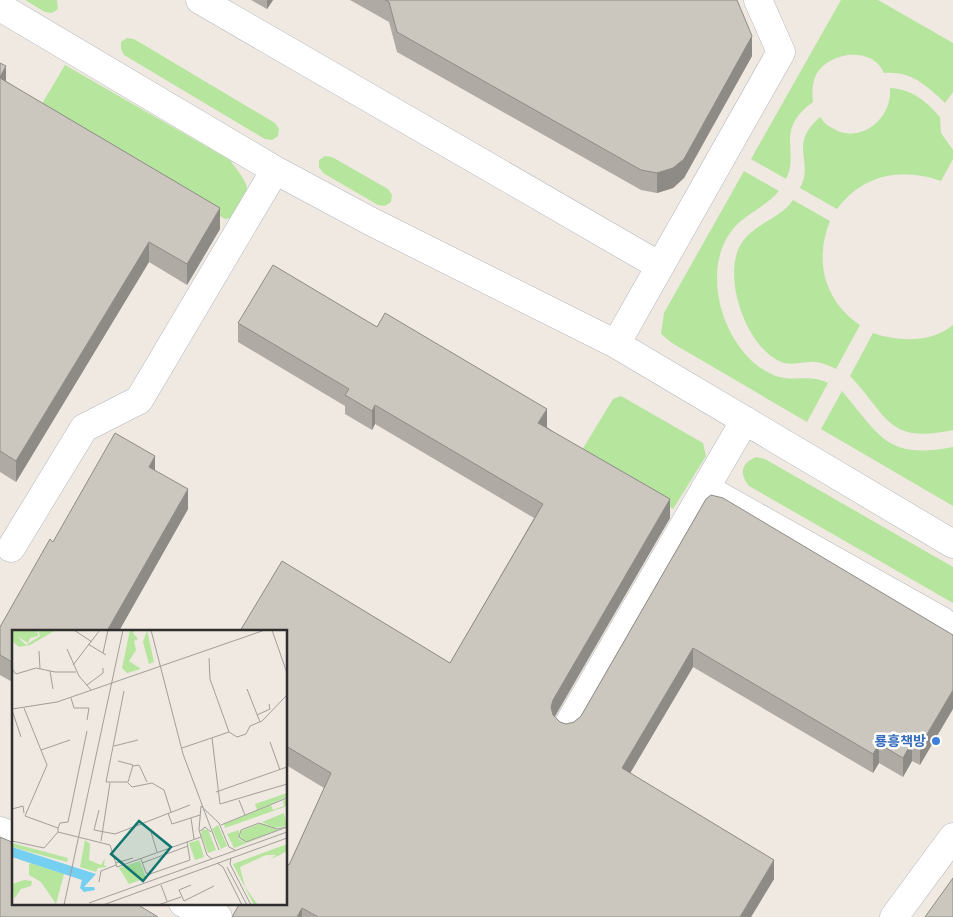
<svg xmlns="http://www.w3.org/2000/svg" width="953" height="917" viewBox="0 0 953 917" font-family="Figtree,'Noto Sans KR',sans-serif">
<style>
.green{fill:#b6e59e}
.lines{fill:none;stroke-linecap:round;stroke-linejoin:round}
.minor-casing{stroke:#b4b7c1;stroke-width:29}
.minor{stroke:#fff;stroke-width:28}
.wall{fill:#afaba4}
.shaded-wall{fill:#8e8b86}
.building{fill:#cbc7bf;stroke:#8e8b86}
.shop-dot{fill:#3f7fe0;stroke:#fff;stroke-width:2}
.labels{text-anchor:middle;stroke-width:5;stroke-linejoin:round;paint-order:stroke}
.shop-label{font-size:14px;font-weight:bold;fill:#366cbe;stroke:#fff;text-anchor:end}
.inset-road{fill:none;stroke:#a29e99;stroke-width:1}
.view{fill:#0f766e;fill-opacity:0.15;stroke:#0f766e;stroke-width:2.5}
.inset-edge{fill:none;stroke:#2e2e2e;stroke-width:2.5}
</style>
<rect width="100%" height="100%" fill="#efe9e1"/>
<!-- green -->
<path class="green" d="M25,0H57L58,9L52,13L45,12Z
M841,0H878L953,43V92L945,103C926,85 911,71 884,73C872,45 828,52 816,75C812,83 812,93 813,102C774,130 800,152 786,179L751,159Z
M127,38L134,39L275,123L279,129L278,136L272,140L265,139L124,55L121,49V42Z
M65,65L230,160C251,189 254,189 232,218L225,219L40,107Z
M890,88C912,89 926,101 940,117L941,133L953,150V159L941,181C902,167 863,174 837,209L800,188C815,160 787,146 820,117C823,121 827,126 832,128C860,146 893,118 890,88Z
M325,156L332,157L388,189L392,195L391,202L385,206L378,205L323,173L319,167V160Z
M744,171L779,191C765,208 742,215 730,233C699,277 727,358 776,376C793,382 810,374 828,383L807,422L672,343L661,334L664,313Z
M793,200L830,221C814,260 824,301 860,325L836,369C829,366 819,361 811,362C802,362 793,365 784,363C747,351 721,276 741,244C753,224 780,219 793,200Z
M953,325V430C887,444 889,417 850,376L873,333C899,342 931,343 953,325Z
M842,391C880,436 887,460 953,447V506L821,429Z
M621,396L703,443L706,456L673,509L579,455L613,399Z
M756,457L765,459L953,567V603L749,486C739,474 741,463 756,457Z"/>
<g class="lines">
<!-- minor casing -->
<g class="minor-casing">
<path id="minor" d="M200,0L660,266
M0,7L275,170L370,221L616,344L953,544
M616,344L781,52L758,0
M705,488L942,621L953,630
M11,548L84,428L139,400L275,170
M567,727L745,420
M0,831L14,836
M183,903L218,917
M894,917L953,837"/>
</g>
<!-- minor -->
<use href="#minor" class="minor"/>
</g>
<!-- wall -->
<path class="wall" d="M251,0H273L267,9Z
M350,0H737L752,56L684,178L673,188L657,193L641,190L397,52L389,22Z
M0,63L6,81L220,229L187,285L149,262L16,482L0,472Z
M238,323L547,427L670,518L555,717L560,722L566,724L574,722L581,716L706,499L953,635L920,765L912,761L903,777L879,763L873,773L693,667L630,773L774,879L751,917H232L289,865L324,788L286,765V631L450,663L534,518L375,424L372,430L345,414V406L238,342Z
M155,470L188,509L119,631H14V683L0,675V627L53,542Z"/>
<!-- shaded-wall -->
<path class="shaded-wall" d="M267,0H273L267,9Z
M752,36V56L684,178L673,188L657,193V173Z
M6,66V87L0,98V77Z
M220,208V229L187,285V264Z
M149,242V262L16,482V461Z
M375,405V424L372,430V411Z
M547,409V428L538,423Z
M155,456V476L149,467Z
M188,489V509L119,631H107Z
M670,499V518L553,719L551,707L553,700Z
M693,648V667L622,787V768Z
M953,690V709L920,765V746Z
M912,742V761L903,777V758Z
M879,744V763L873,773V754Z
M774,860V879L751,917H740Z
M302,908V917H297Z"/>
<!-- building -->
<path class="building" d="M385,0H737L752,36L684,159L673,168L657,173L641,170L397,32L389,2Z
M0,63L6,66L0,77Z
M0,78L220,208L187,264L149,242L16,461L0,451Z
M273,265L377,327L385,313L547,409L538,423L670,499L553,700L551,707L553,715L560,722L566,724L574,722L581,716L706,499L711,495L723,498L953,635V690L920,746L912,742L903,758L879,744L873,754L693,648L622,768L774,860L740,917H318L302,908L297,917H232L240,903H286V863L289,865L331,773L286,746V631H240L282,561L450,663L543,504L375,405L372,411L345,395L349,389L238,323Z
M115,433L155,456L149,467L188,489L107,631H14V663L0,655V627L50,539L53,542Z
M0,837L14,843V903H135L158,917H0Z
M953,878V917H925Z"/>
<!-- markers -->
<circle class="shop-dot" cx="936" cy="741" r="5"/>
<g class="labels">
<!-- shop labels -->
<g class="shop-label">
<text x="926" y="746">룡흥책방</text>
</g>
</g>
<!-- overview -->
<g transform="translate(12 630)">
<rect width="275" height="275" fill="#efe9e1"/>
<path d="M0,0H25L26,6L18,8L16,13L5,6L14,15L28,6L26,0H44L18,15L7,17L0,11ZM118,0H123L121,3L126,9L122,11L124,20L117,31L129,39L115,43L110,38ZM135,0L142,32L137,34L131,12ZM275,163V167L245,180L243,174ZM275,169V176L213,198L212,194L259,175L261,180L272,176L271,171ZM272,183L275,196L262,198L250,192ZM249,193L266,200L234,212L228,209L229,201ZM206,195L215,216L209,219L200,199ZM275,198L222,218L215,204L227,200V209L234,213ZM190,199L196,200L204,220L196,223L189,204ZM73,210L78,214L77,230L89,235L93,228L92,235L95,237L86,238L84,242L68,237ZM187,210L192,227L183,230L177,213ZM0,213L56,228L55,232L0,217ZM275,214V221L266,226L258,229L264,225H254L228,237L233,257L246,275H242L221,234ZM0,227L52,244L44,274L29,252L17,245V234H20ZM128,231L134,248L117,254L107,238ZM12,250L20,251L19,256L9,259L2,269L0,254Z" fill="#b6e59e"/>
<path d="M0,217L84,244L72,257H82L83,260L72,262L68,258L70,250L0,227Z" fill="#75cff0"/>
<path class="inset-road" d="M62,0L80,12M139,0L171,124L207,220M260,0L275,43M76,14L94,25M55,19L67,46L79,60M27,21L28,39M91,23L96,0M61,35L88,0M0,39L4,44L24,38L43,42H64M38,41L41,59M75,55L91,43V38M235,59L248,92M59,68L62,78H77L75,90M12,78L35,135L13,186L46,198V202L98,215L105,237L189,207M0,79L45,72L253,0M0,80L9,107M245,85L258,79L257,74M217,102L225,107L234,104L238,96L250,91L275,65M200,108L208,174L275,154M258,112L268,140M102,116L126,110M170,118L217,102L198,49L197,28M29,120L58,110M106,131L121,135L116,152H94L112,61M121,136L127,135L135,152M116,153L120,157L140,153L152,160L159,182M204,162L275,137M227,170L233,185M189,176L207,193L217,217L223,220M189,176L187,200L195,225L200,229M0,179L11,176L12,183M87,180L82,200L103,204L178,175M156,183L160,194L188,185M179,188L182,209M209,195L275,168M275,197L265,199L247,193L229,200L227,207L234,212L275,197M46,198L48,193L56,192L75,101M139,202L145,222M187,202L193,197L199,202M0,211L32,218L46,202M89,211L98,153M219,228L218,234L239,275M129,229L134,243L138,244L178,230L175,212M104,233L121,228M130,233L176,216M205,233L211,237L230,275M215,237L235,275M87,252L89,241L104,235M149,255L155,271M179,255L167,260L172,271L202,256M77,273L275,202M52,275L111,0M91,275L275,208M146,275L169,267"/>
<path class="view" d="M127,191L159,217L131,251L99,224Z"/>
<rect width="275" height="275" class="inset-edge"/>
</g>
</svg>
